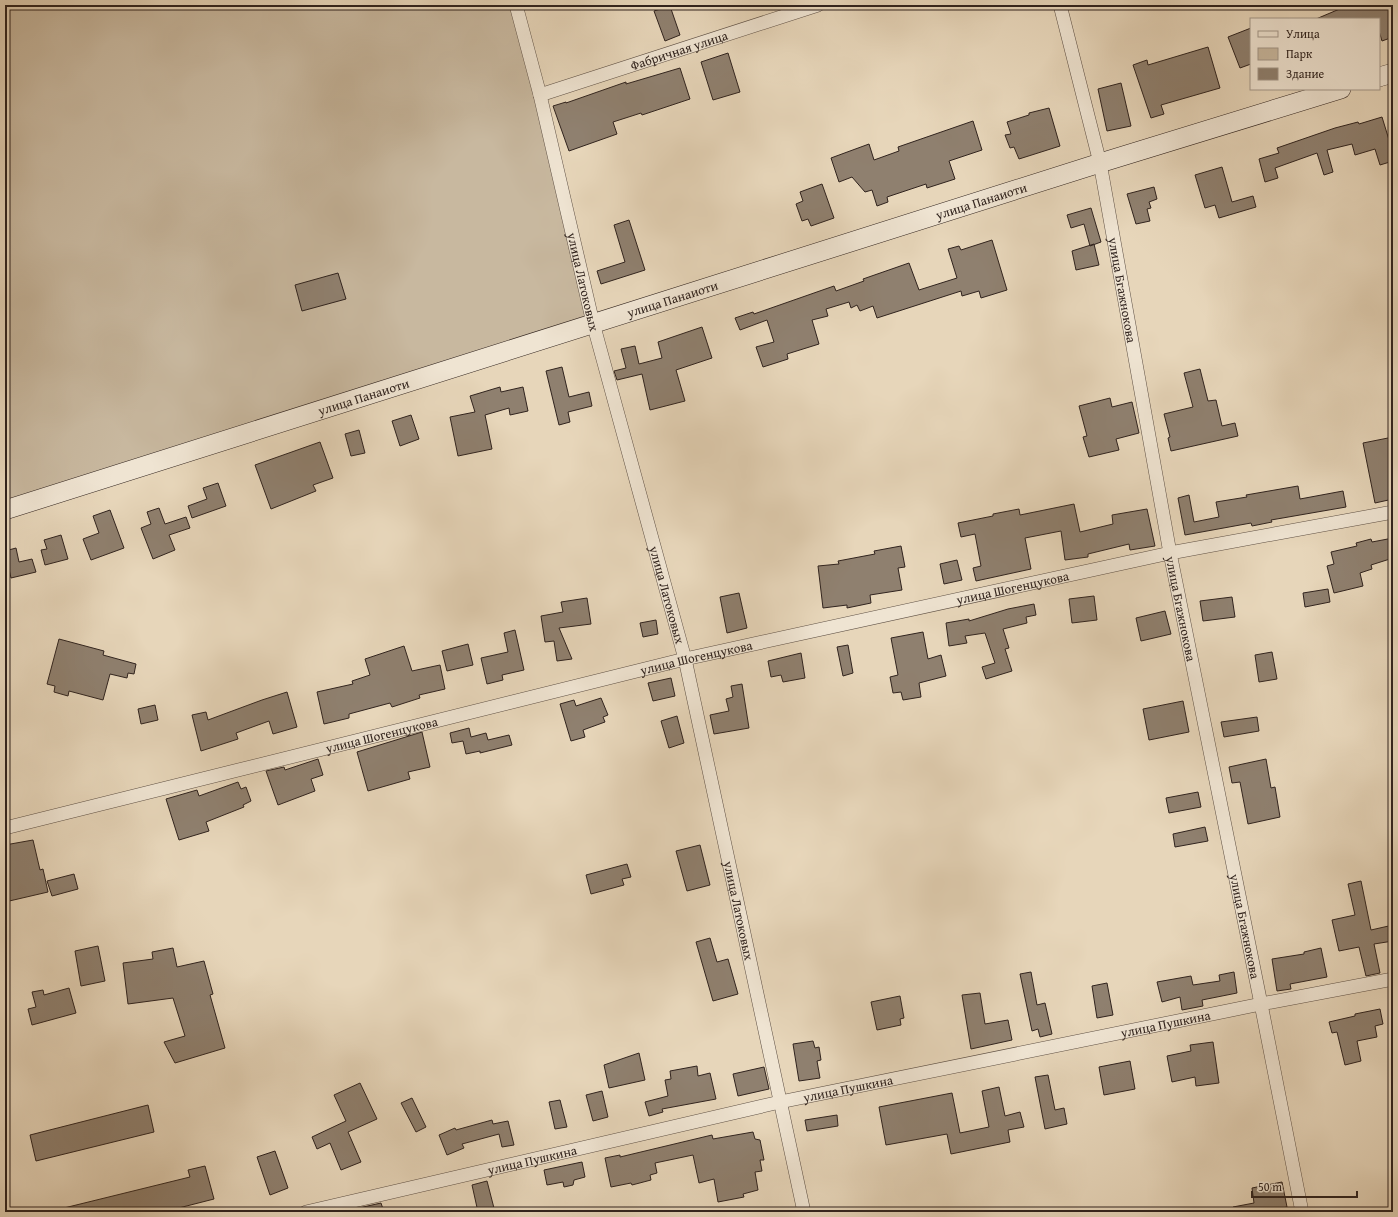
<svg xmlns="http://www.w3.org/2000/svg" width="1398" height="1217" viewBox="0 0 1398 1217" font-family="'Gentium Book Plus',serif">
<style>
.green{fill:#c8b89f;stroke:#7c6e5e}
.building{fill:#8f806f;stroke:#30231e}
.lines{fill:none;stroke-linecap:round;stroke-linejoin:round}
.street-casing{stroke:#5e5045;stroke-width:14}
.secondary-casing{stroke:#30231e;stroke-width:20}
.street{stroke:#efe4d2;stroke-width:13}
.secondary{stroke:#efe4d2;stroke-width:19}
.labels{text-anchor:middle;stroke-width:3;stroke-linejoin:round;paint-order:stroke}
.street-label{font-size:13px;fill:#30231e;stroke:#efe4d2}
</style>
<rect width="100%" height="100%" fill="#e7d6ba"/>
<filter id="stains"><feTurbulence type="fractalNoise" baseFrequency=".005" numOctaves="4"/><feColorMatrix values="0 0 0 0 .2 0 0 0 0 .09 0 0 0 0 .02 0 0 0 .5 -.17"/></filter>
<radialGradient id="worn" r=".72"><stop offset=".6" stop-color="#630" stop-opacity="0"/><stop offset="1" stop-color="#630" stop-opacity=".3"/></radialGradient>
<!-- green -->
<path class="green" d="M5,5H516L593,323L5,510Z"/>
<!-- building -->
<path class="building" d="M1349,5H1387L1393,21V37L1382,41L1379,31V19H1316Z
M670,6L680,35L665,41L654,11Z
M1251,28V64L1240,68L1228,37Z
M1208,47L1220,88L1161,105L1164,114L1151,118L1133,65L1147,60L1148,65Z
M728,53L740,92L713,100L701,62Z
M680,68L690,99L642,115L641,113L613,122L617,134L569,151L553,106L566,102V103L626,82V84Z
M1121,83L1131,126L1107,131L1098,89Z
M1049,108L1060,146L1019,159L1014,147L1010,148L1005,135L1011,134L1007,122L1029,115V113Z
M1382,117L1393,153V161L1380,165L1375,149L1355,155L1352,144L1327,150L1333,172L1324,175L1317,153L1275,168L1278,178L1265,182L1259,159L1279,153L1277,148L1335,128L1358,122L1359,124Z
M973,121L982,150L949,161L955,179L927,188L926,184L887,197L888,202L877,206L872,190L865,192L852,177L839,182L831,158L869,144L874,160L899,151L898,147Z
M1222,167L1232,202L1253,196L1256,207L1219,218L1215,205L1205,208L1195,175Z
M822,184L834,218L811,226L808,219L802,221L796,204L803,201L800,192Z
M1154,187L1157,199L1149,202L1151,208L1147,209L1150,221L1136,224L1127,194Z
M1091,208L1101,242L1090,246L1084,224L1071,228L1067,215Z
M629,220L645,270L601,284L597,271L625,262L614,225Z
M992,240L1007,290L981,298L979,291L962,296L961,291L877,318L873,306L860,311L857,305L851,308L849,302L826,309L828,316L812,320L819,344L787,354L788,359L763,367L756,347L774,342L767,320L740,330L735,318L753,312L754,314L834,286L836,291L864,281L863,279L909,263L919,290L957,278L948,249L959,246L961,250Z
M1094,244L1099,265L1076,270L1072,251Z
M338,273L346,299L302,311L295,285Z
M702,327L712,358L676,370L685,401L650,410L642,374L617,380L614,371L626,368L621,349L635,346L639,364L662,358L658,342Z
M562,367L569,397L589,392L592,406L568,412L570,422L559,425L546,371Z
M1200,369L1208,401L1216,400L1222,426L1235,423L1238,436L1171,451L1168,438L1170,437L1164,414L1193,407L1184,373Z
M500,387L501,392L523,387L528,411L510,415L509,408L485,415L492,449L458,456L450,417L475,412L470,396Z
M1110,398L1112,407L1132,402L1139,433L1116,439L1119,450L1089,457L1083,437L1087,436L1079,406Z
M411,415L419,439L400,446L392,421Z
M359,430L365,453L351,456L345,434Z
M1393,437V499L1375,503L1363,443Z
M320,442L333,478L313,485L316,491L271,509L255,465Z
M218,483L226,506L192,518L188,506L207,499L203,488Z
M1298,486L1300,499L1343,491L1346,507L1271,520L1272,522L1252,526L1251,523L1185,535L1178,498L1189,495L1194,522L1219,517L1216,502L1247,497L1246,495Z
M1074,504L1080,532L1113,524L1112,515L1147,509L1155,546L1130,550L1129,544L1088,554V557L1065,560L1061,531L1025,538L1031,569L976,581L973,568L981,566L975,534L961,537L958,523L993,516V514L1019,509L1020,515Z
M159,508L165,524L186,517L190,528L169,535L175,550L153,559L141,528L151,524L147,512Z
M110,510L124,548L91,560L83,539L99,533L93,516Z
M61,535L68,559L45,565L41,550L47,549L44,540Z
M1393,538V558L1371,565L1372,569L1360,573L1363,586L1334,593L1327,566L1334,564L1331,552L1357,546L1356,543L1371,539L1372,542Z
M901,546L905,567L898,568L902,590L870,595L871,603L847,608V605L823,608L818,566L839,564L838,561L875,554L874,551Z
M16,548L19,562L32,559L36,572L11,578L5,551Z
M957,560L962,580L944,584L940,564Z
M1328,589L1330,602L1305,607L1303,593Z
M739,593L747,628L727,633L720,597Z
M1094,596L1097,620L1072,623L1069,599Z
M1232,597L1235,617L1203,621L1200,601Z
M587,598L591,624L559,628L572,659L557,661L554,641L545,642L541,616L563,612L561,602Z
M1034,604L1036,615L1026,617L1027,623L1003,629L1009,648L1005,649L1012,671L986,679L982,667L995,663L985,633L965,636L967,643L949,646L946,623L969,619V621L1008,609Z
M1165,611L1171,634L1141,641L1136,618Z
M656,620L658,634L643,637L640,623Z
M515,630L524,670L502,675L503,680L487,684L481,658L508,652L504,633Z
M923,632L928,659L941,655L946,676L919,683L921,697L903,700L901,692L893,693L890,677L898,675L891,638Z
M59,639L104,651L103,655L136,664L134,674L128,673L127,678L110,674L103,700L69,691L68,696L54,692L55,686L47,684Z
M468,644L473,665L447,671L442,651Z
M848,645L853,673L843,676L837,647Z
M404,646L412,671L440,665L445,689L419,695L420,698L392,707L390,703L349,714V718L324,724L317,692L353,684L352,681L370,675L365,659Z
M1272,652L1277,679L1259,682L1255,655Z
M801,653L805,678L783,682L781,675L771,677L768,661Z
M671,678L675,696L653,701L648,683Z
M742,684L749,728L714,734L710,715L729,711L726,699L733,697L731,686Z
M287,692L297,727L273,734L269,721L236,733L238,739L201,751L192,715L206,712L208,720L262,700Z
M601,698L608,715L603,717L605,722L583,730L585,737L571,741L560,704L574,700L576,706Z
M1183,701L1189,732L1149,740L1143,709Z
M155,705L158,720L141,724L138,709Z
M677,716L684,743L669,748L661,721Z
M1257,717L1259,731L1224,737L1221,722Z
M469,728L471,737L486,733L488,740L509,735L512,745L480,753V751L466,754L463,741L452,743L450,733Z
M422,732L430,767L408,772L410,779L368,791L357,752Z
M318,759L323,775L311,779L315,791L278,805L266,771L284,767L285,770Z
M1266,759L1271,788L1275,787L1280,817L1248,824L1240,782L1232,783L1229,767Z
M238,782L241,789L246,787L251,801L243,805L244,807L206,822L209,831L179,840L166,799L197,790L199,796Z
M1198,792L1201,807L1169,813L1166,798Z
M1205,827L1208,841L1175,847L1173,834Z
M33,840L40,870L43,869L48,892L5,902V845Z
M700,845L710,885L687,891L676,851Z
M627,864L631,877L622,879L624,885L591,894L586,875Z
M74,874L78,889L52,896L47,881Z
M1361,881L1371,930L1393,925V941L1374,944L1380,973L1366,976L1359,947L1339,951L1332,920L1355,915L1348,884Z
M710,938L717,962L728,959L738,994L713,1001L696,942Z
M98,946L105,981L81,986L75,951Z
M173,948L177,967L204,961L213,994L210,995L225,1048L175,1063L164,1042L185,1036L173,998L128,1004L123,963L153,959L152,952Z
M1321,948L1327,977L1290,984L1291,989L1277,991L1272,959L1304,954V952Z
M1031,972L1037,1005L1045,1003L1052,1034L1040,1037L1038,1029L1032,1031L1020,974Z
M1234,972L1237,993L1202,1000L1203,1006L1182,1010L1180,997L1162,1002L1157,982L1191,976L1193,985L1220,981L1219,975Z
M1107,983L1113,1015L1097,1018L1092,986Z
M69,988L76,1013L32,1025L28,1009L36,1007L32,992L43,990L44,995Z
M980,993L985,1024L1008,1020L1012,1040L971,1049L962,995Z
M900,996L904,1018L900,1019L901,1025L877,1030L871,1002Z
M1380,1009L1383,1024L1375,1026L1377,1037L1357,1041L1361,1061L1345,1065L1337,1032L1332,1033L1329,1022L1355,1016V1014Z
M813,1041L815,1048L819,1047L821,1060L817,1061L820,1078L799,1081L793,1044Z
M1213,1042L1219,1083L1196,1086L1195,1077L1172,1082L1167,1056L1191,1051L1190,1045Z
M639,1053L645,1080L609,1088L604,1065Z
M1130,1061L1135,1089L1104,1095L1099,1067Z
M697,1066L698,1076L710,1073L716,1099L662,1109L663,1112L649,1116L645,1102L668,1096L665,1080L671,1079L670,1071Z
M764,1067L769,1089L738,1096L733,1074Z
M1048,1075L1055,1110L1064,1108L1067,1124L1045,1129L1035,1077Z
M360,1083L377,1119L348,1132L361,1162L341,1170L330,1143L317,1149L312,1137L346,1121L334,1095Z
M999,1087L1005,1116L1020,1112L1024,1127L1008,1130L1010,1142L951,1154L947,1134L886,1145L879,1107L952,1093L960,1133L989,1127L982,1091Z
M602,1091L608,1117L593,1121L586,1095Z
M412,1098L426,1127L416,1132L401,1103Z
M560,1100L567,1127L555,1129L549,1102Z
M148,1105L154,1132L36,1161L30,1135Z
M837,1115L838,1126L807,1131L805,1120Z
M492,1120L493,1124L508,1121L514,1145L502,1147L499,1134L462,1144L464,1148L447,1155L439,1135L455,1128L456,1130Z
M753,1132L755,1139L760,1140L764,1160H760L762,1171L755,1172L758,1190L743,1194L744,1197L718,1202L714,1179L699,1183L693,1155L655,1163L657,1173L650,1175L651,1180L632,1185L631,1183L611,1187L605,1158L620,1155V1157L712,1135L713,1139Z
M275,1151L288,1188L270,1195L257,1157Z
M582,1162L585,1177L574,1180L573,1185L564,1187L563,1182L547,1185L544,1170Z
M205,1166L214,1199L163,1212H65L64,1208L190,1177L188,1170Z
M487,1181L495,1212H478L472,1185Z
M1282,1182L1287,1207L1263,1212H1234L1233,1207L1254,1203L1252,1188Z
M381,1203L384,1212H341Z"/>
<g class="lines">
<!-- street casing -->
<g class="street-casing">
<g id="street">
<path id="s1" d="M516,5L540,95L593,323L685,659L804,1212"/>
<path id="s2" d="M1060,5L1100,163L1170,553L1261,1004L1302,1212"/>
<path id="s3" d="M540,95L818,5"/>
<path id="s4" d="M5,828L685,659L1170,553L1393,512"/>
<path id="s5" d="M306,1212L780,1102L1261,1004L1393,979"/>
</g>
</g>
<!-- secondary casing -->
<g class="secondary-casing">
<g id="secondary">
<path d="M1379,77L1393,73"/>
<path id="s6" d="M5,510L1100,163L1341,89"/>
</g>
</g>
<!-- street -->
<use href="#street" class="street"/>
<!-- secondary -->
<use href="#secondary" class="secondary"/>
</g>
<g class="labels">
<!-- street labels -->
<g class="street-label">
<text dy="5" stroke="none"><textPath href="#s3" startOffset="146">Фабричная улица</textPath></text>
<text dy="5" stroke="none"><textPath href="#s6" startOffset="1024">улица Панаиоти</textPath></text>
<text dy="5" stroke="none"><textPath href="#s1" startOffset="285">улица Латоковых</textPath></text>
<text dy="5" stroke="none"><textPath href="#s2" startOffset="292">улица Бгажнокова</textPath></text>
<text dy="5" stroke="none"><textPath href="#s6" startOffset="700">улица Панаиоти</textPath></text>
<text dy="5" stroke="none"><textPath href="#s6" startOffset="376">улица Панаиоти</textPath></text>
<text dy="5" stroke="none"><textPath href="#s4" startOffset="1036">улица Шогенцукова</textPath></text>
<text dy="5" stroke="none"><textPath href="#s1" startOffset="609">улица Латоковых</textPath></text>
<text dy="5" stroke="none"><textPath href="#s2" startOffset="616">улица Бгажнокова</textPath></text>
<text dy="5" stroke="none"><textPath href="#s4" startOffset="712">улица Шогенцукова</textPath></text>
<text dy="5" stroke="none"><textPath href="#s4" startOffset="388">улица Шогенцукова</textPath></text>
<text dy="5" stroke="none"><textPath href="#s1" startOffset="933">улица Латоковых</textPath></text>
<text dy="5" stroke="none"><textPath href="#s2" startOffset="940">улица Бгажнокова</textPath></text>
<text dy="5" stroke="none"><textPath href="#s5" startOffset="880">улица Пушкина</textPath></text>
<text dy="5" stroke="none"><textPath href="#s5" startOffset="556">улица Пушкина</textPath></text>
<text dy="5" stroke="none"><textPath href="#s5" startOffset="232">улица Пушкина</textPath></text>
</g>
</g>
<!-- margin -->
<rect width="1398" height="1217" fill="none" stroke="#e7d6ba" stroke-width="20"/>
<rect x="6" y="6" width="1386" height="1205" fill="none" stroke="#30231e" stroke-width="2"/>
<rect x="10" y="10" width="1378" height="1197" fill="none" stroke="#30231e"/>
<!-- legend -->
<rect x="1250" y="18" width="130" height="72" fill="#efe4d2" stroke="#a3978a"/>
<rect x="1258" y="31" width="20" height="6" fill="#efe4d2" stroke="#a3978a"/>
<text x="1286" y="38" font-size="12" fill="#30231e">Улица</text>
<rect x="1258" y="48" width="20" height="12" fill="#c8b89f" stroke="#a3978a"/>
<text x="1286" y="58" font-size="12" fill="#30231e">Парк</text>
<rect x="1258" y="68" width="20" height="12" fill="#8f806f" stroke="#a3978a"/>
<text x="1286" y="78" font-size="12" fill="#30231e">Здание</text>
<!-- scale -->
<path d="M1252 1191v6h105v-6" fill="none" stroke="#30231e" stroke-width="2"/>
<text x="1258" y="1191" font-size="12" fill="#30231e" stroke="#efe4d2" stroke-width="3" paint-order="stroke">50 m</text>
<rect width="100%" height="100%" filter="url(#stains)"/>
<rect width="100%" height="100%" fill="url(#worn)"/>
</svg>
